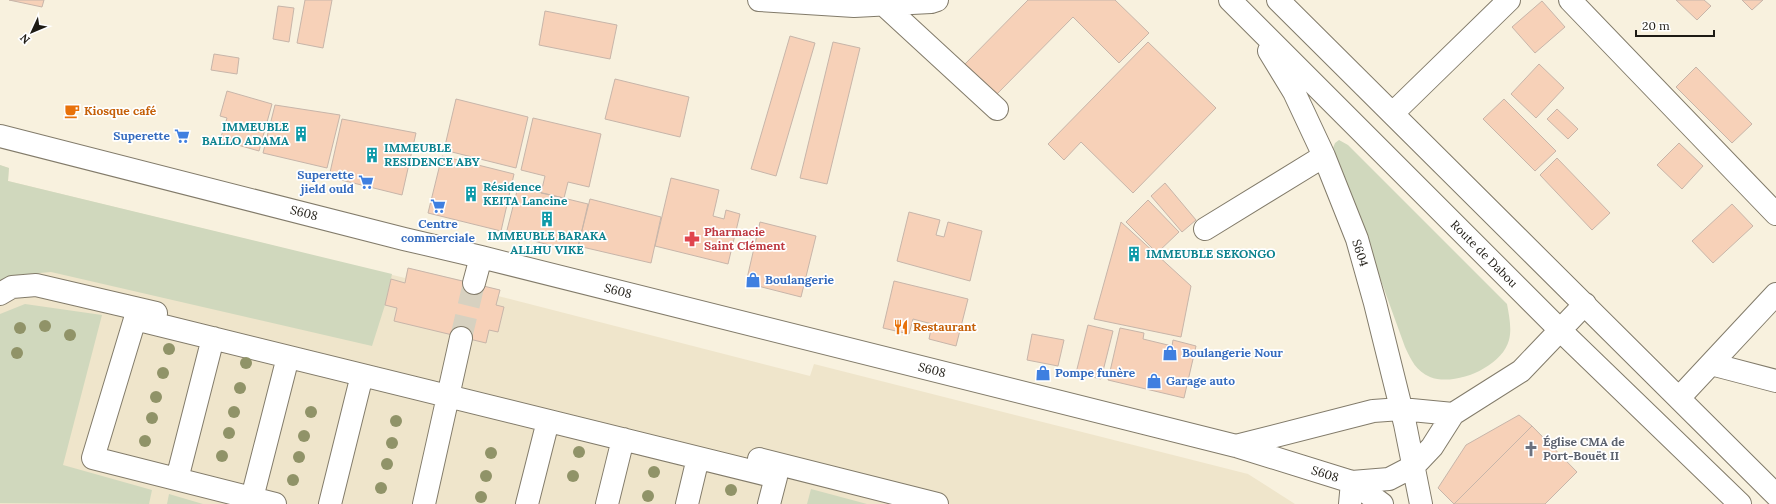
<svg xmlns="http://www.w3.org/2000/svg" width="1776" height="504" viewBox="0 0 1776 504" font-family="Lora,serif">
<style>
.built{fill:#efe5cb}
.green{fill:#d0d8bd}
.building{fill:#f7d1b8;stroke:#c7b5a9}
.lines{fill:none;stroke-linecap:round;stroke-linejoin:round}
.minor-tunnel{stroke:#d7d1c0;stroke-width:22;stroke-dasharray:22 11;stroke-linecap:butt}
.minor-casing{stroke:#827b6a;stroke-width:24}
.minor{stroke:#fff;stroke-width:22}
.tree{fill:#909368}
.labels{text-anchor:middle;stroke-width:3.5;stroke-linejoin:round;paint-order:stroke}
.food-label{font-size:12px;font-weight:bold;fill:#c56008;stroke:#fff;text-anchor:start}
.culture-label{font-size:12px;font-weight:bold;fill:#0d838f;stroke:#fff;text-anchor:start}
.shop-label{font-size:12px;font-weight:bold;fill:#366cbe;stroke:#fff;text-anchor:start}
.street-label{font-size:12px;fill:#1e1b14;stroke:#fff}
.health-label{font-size:12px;font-weight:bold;fill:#be3a42;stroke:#fff;text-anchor:start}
.worship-label{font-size:12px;font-weight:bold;fill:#5b616d;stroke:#fff;text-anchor:start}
</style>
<rect width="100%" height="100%" fill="#f8f1de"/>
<!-- built -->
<path class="built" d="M0,165L9,168L8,181L405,278L408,268L474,283L500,290L498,296L810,376L814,364L1248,474L1295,504H0Z"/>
<!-- green -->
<path class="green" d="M1339,140L1348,145L1507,304C1509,315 1512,329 1509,340C1502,367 1455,387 1430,377C1416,371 1411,360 1405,347L1333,148L1335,143Z
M0,165L9,168L8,181L392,274L385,305L372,346L51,272L18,275L0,283Z
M25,304L102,315L63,465L152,490L149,504L0,503V314Z
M811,489L867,504H807Z
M169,494L203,504H167Z"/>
<!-- building -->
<path class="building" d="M9,0H44L42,7Z
M305,0H332L323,48L297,43Z
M1028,0H1115L1149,33L1119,63L1073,17L996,95L965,64Z
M1676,0H1704L1711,6L1697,20Z
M1742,0H1763L1752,10Z
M1542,1L1565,27L1535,53L1512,27Z
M278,6L294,8L289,42L273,39Z
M545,11L617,25L610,59L539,45Z
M790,36L815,43L776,176L751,169Z
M833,42L860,48L827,184L800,178Z
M1148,42L1216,108L1133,193L1081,142L1064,160L1048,144Z
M214,54L239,58L237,74L211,70Z
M1539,64L1564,88L1536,118L1511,94Z
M1696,67L1752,124L1732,143L1676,87Z
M615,79L689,97L680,137L605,119Z
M227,91L272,104L259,151L220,140L227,118L220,116Z
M456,99L528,117L516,168L444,150Z
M1504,99L1556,151L1535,171L1483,119Z
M275,105L340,115L327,168L263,153Z
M1557,109L1578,129L1568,139L1547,119Z
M533,118L601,134L589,187L568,182L564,198L541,193L545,176L521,170Z
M342,119L416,133L402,195L329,177Z
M1679,143L1703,166L1682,189L1657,165Z
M442,156L514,174L501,231L428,213Z
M1557,158L1610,213L1592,230L1540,175Z
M671,178L719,190L713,216L724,219L726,210L740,214L728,264L655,246Z
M1165,183L1196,220L1182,232L1151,196Z
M518,187L588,204L577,252L506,234Z
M590,199L661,217L651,263L578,246Z
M1148,200L1179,232L1157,253L1126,222Z
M1732,204L1753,226L1713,263L1692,241Z
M909,212L940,220L936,235L944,237L948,222L982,231L970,281L897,261Z
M760,222L816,236L801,297L746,283Z
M1121,222L1191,286L1181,337L1094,319Z
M408,268L500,290L496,305L504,307L498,332L489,330L486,343L394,321L397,308L385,305L391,279L405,283Z
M894,281L968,299L956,346L929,339L932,324L913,319L909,334L883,328Z
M1088,325L1113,331L1101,379L1076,373Z
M1120,328L1144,333L1143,339L1172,346L1173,340L1196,346L1184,398L1108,380Z
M1032,334L1064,340L1058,366L1027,360Z
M1519,415L1532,426L1454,504L1438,488L1466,445Z
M1532,426L1577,472L1545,504H1454Z"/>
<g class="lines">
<!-- minor-tunnel -->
<path class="minor-tunnel" d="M461,338L474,283"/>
<!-- minor casing -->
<g class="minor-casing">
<path id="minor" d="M759,0L854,6L931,2L937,0
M1230,0L1561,331L1740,504
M1278,0L1776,495
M1570,0L1776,214
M884,5L997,109
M1269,51L1294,92L1324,156L1357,239L1375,303L1405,424L1421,504
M1393,113L1509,0
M0,136L404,239L481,257L1236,446L1352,482L1389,479L1414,466L1432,447L1453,414L1521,371L1585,304
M1205,229L1324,156
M474,283L481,257
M0,294L12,287L36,285L156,313
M1711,364L1776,381
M1679,398L1776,294
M1236,446L1373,411L1401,409L1453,414
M759,459L937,504
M177,479L213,338
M1352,482L1382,504
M252,498L288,357
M275,504L93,458L135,319L776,477L769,504
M330,504L362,375
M424,504L461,338
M527,504L548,421
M607,504L623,439
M687,504L698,458
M1350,504L1352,482"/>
</g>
<!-- minor -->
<use href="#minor" class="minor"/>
</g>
<!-- trees -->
<g class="tree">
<circle cx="45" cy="326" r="6"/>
<circle cx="20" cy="328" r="6"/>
<circle cx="70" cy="335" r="6"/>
<circle cx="169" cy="349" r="6"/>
<circle cx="17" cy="353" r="6"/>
<circle cx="246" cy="363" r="6"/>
<circle cx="163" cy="373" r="6"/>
<circle cx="240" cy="388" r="6"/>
<circle cx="156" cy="397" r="6"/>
<circle cx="234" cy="412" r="6"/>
<circle cx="311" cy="412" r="6"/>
<circle cx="152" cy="418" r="6"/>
<circle cx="396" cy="421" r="6"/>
<circle cx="229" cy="433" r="6"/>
<circle cx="304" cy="436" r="6"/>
<circle cx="145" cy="441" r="6"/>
<circle cx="392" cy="443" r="6"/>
<circle cx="579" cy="452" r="6"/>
<circle cx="491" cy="453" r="6"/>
<circle cx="222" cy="456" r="6"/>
<circle cx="299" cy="457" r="6"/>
<circle cx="387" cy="464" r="6"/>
<circle cx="654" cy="472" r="6"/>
<circle cx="486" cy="476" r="6"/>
<circle cx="573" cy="476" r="6"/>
<circle cx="293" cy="480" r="6"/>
<circle cx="381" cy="488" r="6"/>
<circle cx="731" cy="490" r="6"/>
<circle cx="648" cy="496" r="6"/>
<circle cx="481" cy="497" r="6"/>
</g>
<!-- icons -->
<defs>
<g id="cafe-bare" transform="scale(1.2)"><path d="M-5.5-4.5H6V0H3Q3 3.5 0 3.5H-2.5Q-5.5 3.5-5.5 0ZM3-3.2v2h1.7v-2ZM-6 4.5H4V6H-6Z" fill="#e8710a" stroke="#fff" stroke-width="2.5" paint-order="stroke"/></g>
<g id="building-bare" transform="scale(1.2)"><path d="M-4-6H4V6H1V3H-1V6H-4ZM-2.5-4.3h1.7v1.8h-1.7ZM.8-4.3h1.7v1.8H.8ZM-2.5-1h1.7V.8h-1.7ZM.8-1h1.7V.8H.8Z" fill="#0f9aa8" stroke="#fff" stroke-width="2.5" paint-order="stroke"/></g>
<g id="supermarket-bare" transform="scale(1.2)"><path d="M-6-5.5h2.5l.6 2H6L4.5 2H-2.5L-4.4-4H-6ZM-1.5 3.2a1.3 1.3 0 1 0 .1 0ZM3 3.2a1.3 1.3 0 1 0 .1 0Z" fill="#3f7fe0" stroke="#fff" stroke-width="2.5" paint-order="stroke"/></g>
<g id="pharmacy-bare" transform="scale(1.2)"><path d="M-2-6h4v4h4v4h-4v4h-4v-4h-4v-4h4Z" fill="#e0444e" stroke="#fff" stroke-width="2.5" paint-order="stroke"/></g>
<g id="shop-bare" transform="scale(1.2)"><path d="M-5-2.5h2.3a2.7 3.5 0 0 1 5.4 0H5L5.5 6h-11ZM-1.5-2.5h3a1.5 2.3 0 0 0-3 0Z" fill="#3f7fe0" stroke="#fff" stroke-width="2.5" paint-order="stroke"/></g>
<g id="restaurant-bare" transform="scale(1.2)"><path d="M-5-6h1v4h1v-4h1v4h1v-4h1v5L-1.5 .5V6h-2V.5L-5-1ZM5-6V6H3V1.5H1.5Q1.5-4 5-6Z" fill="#e8710a" stroke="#fff" stroke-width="2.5" paint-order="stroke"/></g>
<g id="church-bare" transform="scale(1.2)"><path d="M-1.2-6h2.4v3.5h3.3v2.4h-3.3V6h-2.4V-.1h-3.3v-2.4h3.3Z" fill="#6b7280" stroke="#fff" stroke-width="2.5" paint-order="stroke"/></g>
</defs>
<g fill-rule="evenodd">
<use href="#cafe-bare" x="72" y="111"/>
<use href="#building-bare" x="301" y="134"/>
<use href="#supermarket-bare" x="182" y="136"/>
<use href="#building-bare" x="372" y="155"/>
<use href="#supermarket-bare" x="366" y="182"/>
<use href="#building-bare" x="471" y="194"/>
<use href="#supermarket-bare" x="438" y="206"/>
<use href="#building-bare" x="547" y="219"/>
<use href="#pharmacy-bare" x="692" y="239"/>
<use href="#building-bare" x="1134" y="254"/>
<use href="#shop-bare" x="753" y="280"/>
<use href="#restaurant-bare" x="901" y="327"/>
<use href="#shop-bare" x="1170" y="353"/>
<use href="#shop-bare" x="1043" y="373"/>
<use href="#shop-bare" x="1154" y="381"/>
<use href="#church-bare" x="1531" y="449"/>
</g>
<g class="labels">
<!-- food labels -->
<g class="food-label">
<text x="84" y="115">Kiosque café</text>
<text x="913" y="331">Restaurant</text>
</g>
<!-- culture labels -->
<g class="culture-label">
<text x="289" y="131" text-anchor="end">IMMEUBLE<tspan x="289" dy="14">BALLO ADAMA</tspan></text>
<text x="384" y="152">IMMEUBLE<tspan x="384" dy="14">RESIDENCE ABY</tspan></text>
<text x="483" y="191">Résidence<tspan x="483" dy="14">KEITA Lancine</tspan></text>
<text x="547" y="240" text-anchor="middle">IMMEUBLE BARAKA<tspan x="547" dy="14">ALLHU VIKE</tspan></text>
<text x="1146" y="258">IMMEUBLE SEKONGO</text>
</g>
<!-- shop labels -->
<g class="shop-label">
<text x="170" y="140" text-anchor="end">Superette</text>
<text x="354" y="179" text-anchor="end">Superette<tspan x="354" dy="14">jield ould</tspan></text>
<text x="438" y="228" text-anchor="middle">Centre<tspan x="438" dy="14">commerciale</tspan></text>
<text x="765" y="284">Boulangerie</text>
<text x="1182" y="357">Boulangerie Nour</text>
<text x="1055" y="377">Pompe funère</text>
<text x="1166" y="385">Garage auto</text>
</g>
<!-- street labels -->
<g class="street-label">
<text transform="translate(304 213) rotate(14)" y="4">S608</text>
<text transform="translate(1360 253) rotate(72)" y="4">S604</text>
<text transform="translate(1484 254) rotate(45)" y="4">Route de Dabou</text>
<text transform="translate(618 291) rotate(14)" y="4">S608</text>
<text transform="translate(932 370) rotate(14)" y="4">S608</text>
<text transform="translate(1325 474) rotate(17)" y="4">S608</text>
</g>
<!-- health labels -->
<g class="health-label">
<text x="704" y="236">Pharmacie<tspan x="704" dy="14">Saint Clément</tspan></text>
</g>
<!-- worship labels -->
<g class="worship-label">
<text x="1543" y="446">Église CMA de<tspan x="1543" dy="14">Port-Bouët II</tspan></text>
</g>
</g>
<!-- north arrow -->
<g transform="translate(32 32) rotate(226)" stroke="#ffffff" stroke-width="3" paint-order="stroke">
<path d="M0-3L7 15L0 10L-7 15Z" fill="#1e1b14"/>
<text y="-6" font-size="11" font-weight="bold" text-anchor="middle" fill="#1e1b14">N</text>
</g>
<!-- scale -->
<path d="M1636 30v6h78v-6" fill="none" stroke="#1e1b14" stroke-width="2"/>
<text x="1642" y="30" font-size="12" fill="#1e1b14" stroke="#ffffff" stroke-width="3" paint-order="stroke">20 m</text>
</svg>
